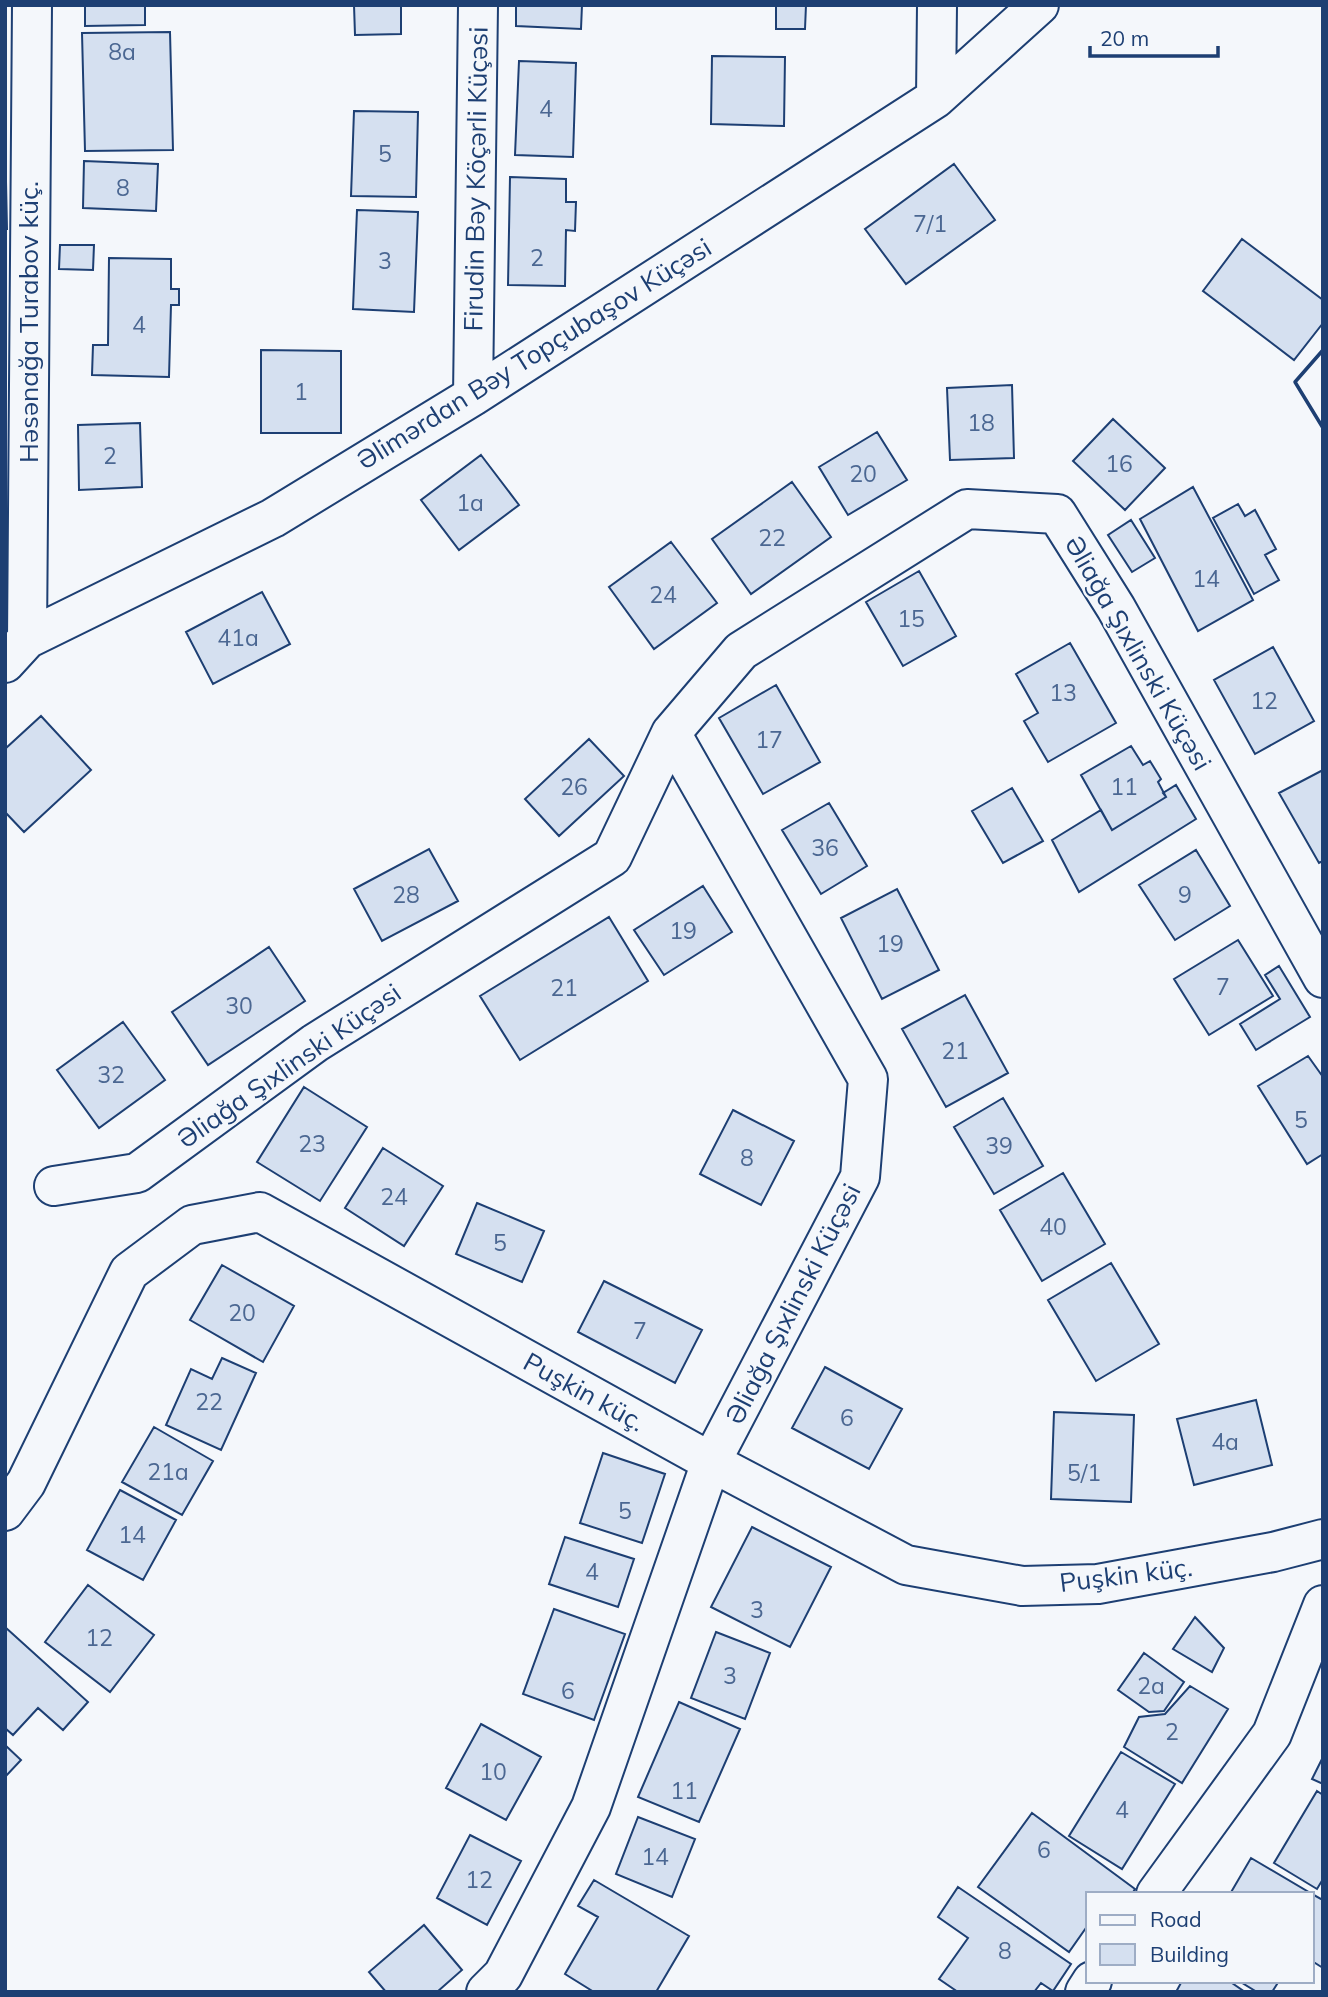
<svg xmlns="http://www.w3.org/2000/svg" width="1328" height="1997" viewBox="0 0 1328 1997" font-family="Mulish,sans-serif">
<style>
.building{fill:#d5e0f0;stroke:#1d3f73;stroke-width:2}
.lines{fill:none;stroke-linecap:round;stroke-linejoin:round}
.street-casing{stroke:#1d3f73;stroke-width:42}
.street{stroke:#f4f7fb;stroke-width:38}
.wall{stroke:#1d3f73;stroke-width:3.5}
.labels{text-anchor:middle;stroke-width:5;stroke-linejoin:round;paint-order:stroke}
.number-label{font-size:23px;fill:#4b6792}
.street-label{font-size:26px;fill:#1d3f73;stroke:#f4f7fb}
</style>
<rect width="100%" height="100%" fill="#f4f7fb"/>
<!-- building -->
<path class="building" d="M85,5H145V25L85,26Z
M354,5H401V34L355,35Z
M516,5H582L581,29L516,26Z
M776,5H806L805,29H776Z
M170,32L173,150L85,151L82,33Z
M712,56L785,57L784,126L711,124Z
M519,61L576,63L573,157L515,155Z
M354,111L418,112L416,197L351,196Z
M5,134L7,229H5Z
M84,161L158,164L156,211L83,208Z
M954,164L995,220L906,284L865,229Z
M510,177L566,179V202H576L575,231L566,230L565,286L508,285Z
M357,210L418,212L414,312L353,309Z
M1242,239L1323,300V323L1294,360L1203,291Z
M60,245H94L93,270L59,269Z
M109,258L171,259V289H179V305H171L169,377L92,375L93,345H108Z
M261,350L341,351V433H261Z
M1012,385L1014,458L950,460L947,388Z
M1113,419L1165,468L1125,510L1073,461Z
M140,423L142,487L79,490L78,425Z
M877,432L907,480L848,515L819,467Z
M481,455L519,505L459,550L421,500Z
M792,482L831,537L751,594L712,539Z
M1193,487L1253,600L1198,631L1140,519Z
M1238,504L1245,516L1255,510L1276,549L1265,555L1279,580L1254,594L1213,518Z
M1131,520L1155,558L1132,572L1108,535Z
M671,542L717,603L654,649L609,587Z
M919,571L956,636L903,666L866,602Z
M262,592L290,644L213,684L186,632Z
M1070,643L1116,723L1048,762L1024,721L1038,713L1016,674Z
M1273,647L1314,721L1255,754L1214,680Z
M776,685L820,762L763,794L719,718Z
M41,716L91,770L24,832L5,812V749Z
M589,739L624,776L559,836L525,799Z
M1131,746L1143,765L1150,761L1161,779L1158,782L1166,797L1112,830L1081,775Z
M1323,770V861L1319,863L1279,793Z
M1176,785L1196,819L1079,892L1052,840L1101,810L1112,830L1166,797L1163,793Z
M1012,788L1043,841L1003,863L972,811Z
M829,803L867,866L821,894L782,830Z
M429,849L458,901L382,941L354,889Z
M1196,850L1230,906L1175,940L1139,885Z
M703,886L732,932L664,975L634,930Z
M897,889L939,970L882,999L841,918Z
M609,917L648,981L520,1060L480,996Z
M1238,940L1273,996L1209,1035L1174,979Z
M269,947L305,1001L208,1065L172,1012Z
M1279,966L1310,1017L1256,1050L1240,1024L1280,999L1265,975Z
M965,995L1008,1073L946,1107L902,1029Z
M123,1022L165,1080L99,1128L57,1070Z
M1308,1056L1323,1077V1154L1307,1164L1258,1086Z
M304,1087L367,1127L320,1201L257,1162Z
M1003,1098L1043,1166L994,1194L954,1127Z
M733,1110L794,1141L761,1205L700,1174Z
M383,1148L443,1186L404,1246L345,1208Z
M1063,1173L1105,1244L1042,1281L1000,1210Z
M477,1203L544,1231L522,1282L456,1254Z
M1111,1263L1159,1344L1096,1381L1048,1300Z
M222,1265L294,1306L263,1362L190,1320Z
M604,1281L702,1330L675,1383L578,1332Z
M222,1358L256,1373L221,1450L166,1425L191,1369L212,1379Z
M825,1367L902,1409L869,1469L792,1428Z
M1256,1400L1272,1465L1194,1485L1177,1419Z
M1054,1412L1134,1415L1131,1502L1051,1499Z
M154,1427L213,1461L182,1515L122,1482Z
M603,1453L665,1474L642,1543L580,1523Z
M120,1490L176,1520L143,1580L87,1550Z
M752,1527L831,1567L790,1647L711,1607Z
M565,1537L634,1559L618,1607L549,1584Z
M88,1585L154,1635L110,1692L45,1642Z
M554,1609L625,1634L594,1720L523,1694Z
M1195,1617L1224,1648L1212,1672L1173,1649Z
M5,1627L88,1702L63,1730L38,1708L13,1735L5,1728Z
M716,1632L770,1653L745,1719L691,1698Z
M1144,1653L1184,1682L1164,1711L1149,1712L1118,1690Z
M1190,1686L1228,1709L1182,1783L1124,1747L1139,1717L1165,1714Z
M679,1702L740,1729L699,1822L638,1797Z
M481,1724L541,1757L506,1820L446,1788Z
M5,1745L21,1760L5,1777Z
M1121,1752L1175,1784L1122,1869L1069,1836Z
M1323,1757V1784L1312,1779Z
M1317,1791L1323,1795V1879L1317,1889L1274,1863Z
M1032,1813L1135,1889L1132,1894H1088V1925L1069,1952L978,1887Z
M638,1817L695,1839L672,1897L616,1874Z
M470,1835L521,1861L487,1925L437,1898Z
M1251,1858L1312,1894H1230Z
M594,1880L689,1936L656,1992H594L565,1974L598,1917L578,1906Z
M958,1887L1071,1964L1053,1991L1041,1983L1034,1992H958L939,1979L968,1938L938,1917Z
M1312,1894L1323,1900V1968L1312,1961Z
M424,1925L462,1970L437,1992H386L369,1972Z
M1182,1981H1229L1245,1992H1176Z
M1239,1981H1279L1272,1992H1257Z"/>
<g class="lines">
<!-- street casing -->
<g class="street-casing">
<path id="street" d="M936,98L937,5
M473,396L478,5
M27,639L32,5
M5,663L27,639L273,518L473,396L936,98L1039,5
M54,1186L137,1173L315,1043L612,857L671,733L741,651L967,509L1057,514L1116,608L1323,978
M5,1511L26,1483L129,1272L192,1225L260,1212L711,1462L906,1565L1022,1586L1098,1584L1273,1552L1323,1539
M1156,1894L1272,1734L1323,1605
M486,1992L503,1975L591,1807L711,1462L860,1177L868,1079L671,733
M1085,1992L1092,1981"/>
</g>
<!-- street -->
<use href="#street" class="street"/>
<!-- wall -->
<path class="wall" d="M1323,350L1295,382L1323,428"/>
</g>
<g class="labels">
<!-- number labels -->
<g class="number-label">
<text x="122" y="60">8a</text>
<text x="546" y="117">4</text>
<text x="385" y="162">5</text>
<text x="123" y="196">8</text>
<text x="930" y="232">7/1</text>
<text x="537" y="266">2</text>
<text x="385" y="269">3</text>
<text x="139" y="333">4</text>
<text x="301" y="400">1</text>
<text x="981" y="431">18</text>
<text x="110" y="464">2</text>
<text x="1119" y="472">16</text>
<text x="863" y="482">20</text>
<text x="470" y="511">1a</text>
<text x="772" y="546">22</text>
<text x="1206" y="587">14</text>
<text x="663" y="603">24</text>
<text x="911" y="627">15</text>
<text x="238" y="646">41a</text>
<text x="1063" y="701">13</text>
<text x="1264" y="709">12</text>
<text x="769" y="748">17</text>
<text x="574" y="795">26</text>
<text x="1124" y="795">11</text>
<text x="825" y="856">36</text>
<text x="406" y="903">28</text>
<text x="1185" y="903">9</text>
<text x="683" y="939">19</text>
<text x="890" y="952">19</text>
<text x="1223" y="995">7</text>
<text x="564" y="996">21</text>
<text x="239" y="1014">30</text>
<text x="955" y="1059">21</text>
<text x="111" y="1083">32</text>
<text x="1301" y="1128">5</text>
<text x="312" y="1152">23</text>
<text x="999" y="1154">39</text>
<text x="747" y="1166">8</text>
<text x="394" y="1205">24</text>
<text x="1053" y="1235">40</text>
<text x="500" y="1251">5</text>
<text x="242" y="1321">20</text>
<text x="640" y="1339">7</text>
<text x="209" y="1410">22</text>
<text x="847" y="1426">6</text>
<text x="1225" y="1450">4a</text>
<text x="168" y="1480">21а</text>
<text x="1084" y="1481">5/1</text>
<text x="625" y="1519">5</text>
<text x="132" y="1543">14</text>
<text x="592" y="1580">4</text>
<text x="757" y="1618">3</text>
<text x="99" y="1646">12</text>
<text x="730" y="1684">3</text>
<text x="1151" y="1694">2a</text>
<text x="568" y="1699">6</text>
<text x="1172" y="1740">2</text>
<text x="493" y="1780">10</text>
<text x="684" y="1799">11</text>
<text x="1122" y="1818">4</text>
<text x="1044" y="1858">6</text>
<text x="655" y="1865">14</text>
<text x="479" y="1888">12</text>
<text x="1005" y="1959">8</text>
</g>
<!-- street labels -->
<g class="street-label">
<text transform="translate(476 179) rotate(-89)" y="9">Firudin Bəy Köçərli Küçəsi</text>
<text transform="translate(29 322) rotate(-90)" y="9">Həsənağa Turabov küç.</text>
<text transform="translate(534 354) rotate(-32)" y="9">Əlimərdan Bəy Topçubaşov Küçəsi</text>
<text transform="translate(1138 653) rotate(60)" y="9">Əliağa Şıxlinski Küçəsi</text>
<text transform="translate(289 1066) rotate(-35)" y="9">Əliağa Şıxlinski Küçəsi</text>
<text transform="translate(793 1304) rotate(-63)" y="9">Əliağa Şıxlinski Küçəsi</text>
<text transform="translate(584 1392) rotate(29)" y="9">Puşkin küç.</text>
<text transform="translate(1126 1575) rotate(-7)" y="9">Puşkin küç.</text>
</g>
</g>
<!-- border -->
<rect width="1328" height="1997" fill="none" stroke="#1d3f73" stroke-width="14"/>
<!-- legend -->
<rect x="1086" y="1892" width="228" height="91" fill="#f4f7fb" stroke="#9eadc5" stroke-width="2"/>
<rect x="1100" y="1915" width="35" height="10" fill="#f4f7fb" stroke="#9eadc5" stroke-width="2"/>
<text x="1150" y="1927" font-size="21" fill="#1d3f73">Road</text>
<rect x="1100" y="1944" width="35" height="21" fill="#d5e0f0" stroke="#9eadc5" stroke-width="2"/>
<text x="1150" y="1962" font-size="21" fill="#1d3f73">Building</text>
<!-- scale -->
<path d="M1090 46v10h128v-10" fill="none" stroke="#1d3f73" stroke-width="3.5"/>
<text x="1100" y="46" font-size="21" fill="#1d3f73" stroke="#f4f7fb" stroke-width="5" paint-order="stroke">20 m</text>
</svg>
